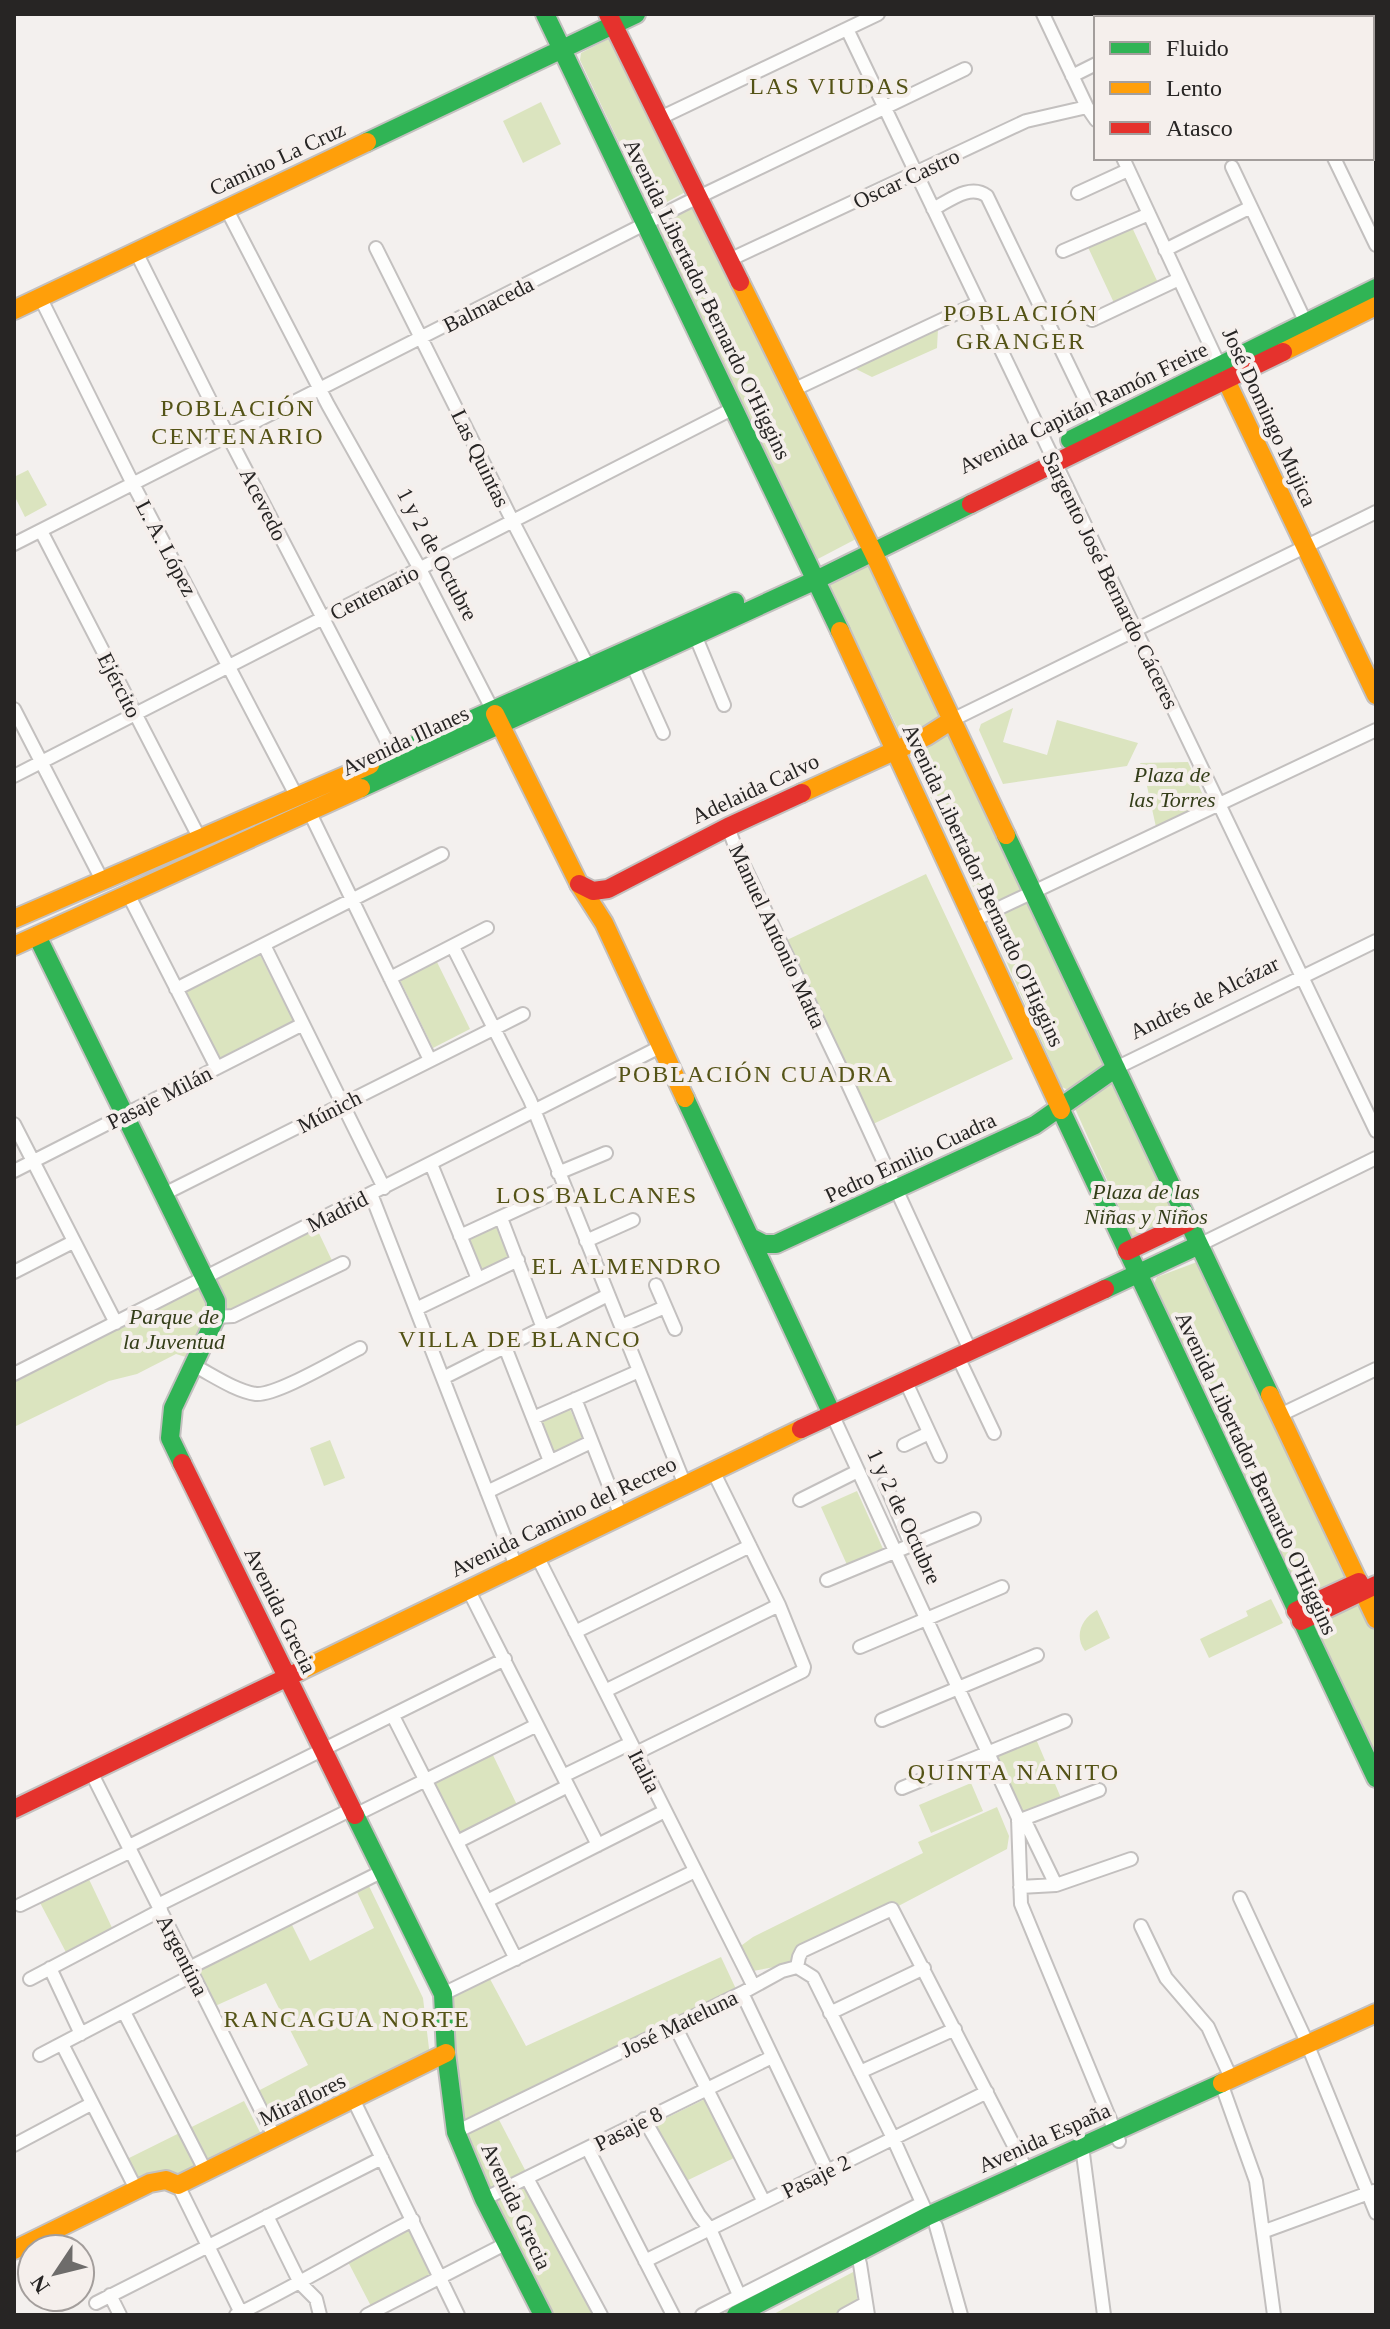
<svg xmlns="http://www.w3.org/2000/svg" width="1390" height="2329" viewBox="0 0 1390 2329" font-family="Georgia,serif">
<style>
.green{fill:#dbe4bf}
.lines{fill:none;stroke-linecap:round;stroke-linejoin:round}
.street-casing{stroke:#c3c0bf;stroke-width:16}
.fast-casing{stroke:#c3c0bf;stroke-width:22}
.slow-casing{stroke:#c3c0bf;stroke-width:22}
.jam-casing{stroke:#c3c0bf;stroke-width:22}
.street{stroke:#fdfdfc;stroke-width:12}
.fast{stroke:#30b455;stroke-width:18}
.slow{stroke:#ff9f0a;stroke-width:18}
.jam{stroke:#e5322d;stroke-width:18}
.labels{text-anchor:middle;stroke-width:8;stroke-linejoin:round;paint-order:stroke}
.street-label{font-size:22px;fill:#272524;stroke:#f5efec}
.park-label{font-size:22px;font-style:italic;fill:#343e19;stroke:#f5efec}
.neighbourhood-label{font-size:24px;letter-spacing:2px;fill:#545316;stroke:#f5efec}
</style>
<rect width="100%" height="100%" fill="#f3f0ee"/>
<!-- green -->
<path class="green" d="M610,38L689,190L656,208L648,204L580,60L581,53Z
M541,102L561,144L523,163L503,121Z
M693,204L856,539L812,562L651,227Z
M1130,223L1159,285L1115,305L1086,243Z
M938,329L937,348L872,377L854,368Z
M28,470L47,505L25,517L14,495V477Z
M870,558L1027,889L983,908L827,580Z
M1013,708L1003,742L1047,755L1057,720L1138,743L1127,766L1003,784L979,730L981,724Z
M1188,762L1207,804L1156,827L1143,768L1140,763Z
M926,874L1013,1059L873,1124L787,940Z
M1027,901L1107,1067L1072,1092L1062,1087L991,927L992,919Z
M259,953L294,1022L217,1060L182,991Z
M436,960L470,1029L433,1048L399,978Z
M1116,1074L1178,1219L1133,1238L1073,1104Z
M499,1224L513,1260L479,1274L464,1239Z
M316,1227L337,1271L203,1335L192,1359L176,1354L137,1374L109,1381L14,1427V1380Z
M1197,1262L1352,1581L1310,1601L1300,1598L1154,1284L1157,1277Z
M570,1409L584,1441L555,1454L540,1422Z
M330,1440L345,1478L324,1486L310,1448Z
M857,1491L884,1551L848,1567L821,1507Z
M1361,1598L1376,1629V1759L1312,1622Z
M1271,1599L1283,1623L1209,1658L1200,1639L1248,1616L1246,1611Z
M1097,1610L1110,1638L1085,1651C1074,1636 1081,1619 1097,1610Z
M1036,1739L1061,1798L1023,1814L997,1755Z
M491,1751L518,1807L457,1836L430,1780Z
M971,1783L983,1811L931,1833L919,1805Z
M997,1807L1009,1836L1007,1849L786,1965L753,1971L738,1948L753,1937L923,1853L918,1842Z
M86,1873L115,1934L69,1958L37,1897Z
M368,1884L423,1998L430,2057L277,2133L256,2092L308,2065L266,1983L213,2007L195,1969L291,1923L310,1961L374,1928L356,1890Z
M721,1957L736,1989L494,2110L600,2315H550L460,2133L447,1997L490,1979L526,2046Z
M705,2099L734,2158L684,2182L654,2124Z
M244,2101L262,2136L179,2177L137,2184L125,2160Z
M410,2223L436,2277L372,2308L345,2256Z
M855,2271L858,2311L851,2315H772Z"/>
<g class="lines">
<!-- street casing -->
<g class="street-casing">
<path id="street" d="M1043,14L1087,107L1096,120
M1264,14L1266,18
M1202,18L1210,14
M847,29L1376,1131
M1372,40L1376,38
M1072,76L1096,64
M660,118L878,14
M1123,158L1221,369
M1334,158L1376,245
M1232,167L1306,323
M1078,193L1128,170
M226,208L328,405L420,569L492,709
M933,209C949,201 970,183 987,196L1098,426
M376,248L513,522L589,668
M1165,250L1251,207
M1063,251L1149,214
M136,252L222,424L394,755
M729,260L1026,121L1087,107
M40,297L133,484L297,797
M1092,320L1179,279
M793,390L978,303
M41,531L200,839
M14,544L684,204L965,69
M695,635L724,705
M632,664L663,733
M14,709L102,880
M952,720L1376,512
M14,776L734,408
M309,811L430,1060
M728,827L736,849L841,1069L970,1350
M128,894L217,1068
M974,920L1376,730
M264,945L384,1188
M453,947L530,1100L685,1485
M390,978L487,928
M176,989L442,854
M1116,1068L1376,941
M14,1124L116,1323
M431,1164L478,1279
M14,1171L303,1024
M558,1173L606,1153
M164,1194L523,1014
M371,1194L516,1566
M501,1218L543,1328
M460,1236L564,1188
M586,1241L633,1220
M1199,1245L1376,1158
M14,1272L73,1242
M656,1285L675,1329
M416,1309L518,1260
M216,1317L233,1316L343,1263
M621,1326L665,1307
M505,1347L550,1461
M958,1357L994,1433
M193,1365C211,1374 235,1391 256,1394C276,1396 339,1358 360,1348
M14,1374L660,1047
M443,1378L608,1295
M905,1380L940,1456
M575,1399L621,1516
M832,1414L1018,1818L1021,1904L1119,2141
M1280,1415L1376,1369
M533,1418L639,1371
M904,1445L929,1433
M885,1483L911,1545
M487,1492L591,1442
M800,1500L858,1471
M537,1556L753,1985
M827,1580L974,1519
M468,1589L598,1845
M575,1632L750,1546
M860,1647L1002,1587
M605,1691L779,1605
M393,1716L516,1959
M882,1720L1037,1655
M636,1753L803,1671L804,1667L779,1605L713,1471
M91,1772L275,2138
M563,1776L631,1743
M902,1788L1065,1721
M355,1815L537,1725
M1024,1819L1056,1885L1131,1859
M1018,1821L1099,1790
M457,1842L568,1786
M129,1846L505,1659
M1020,1887L1056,1885
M1240,1898L1304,2036L1376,2213
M487,1901L665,1811
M20,1905L131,1851
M158,1905L352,1809
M1141,1926L1166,1978L1208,2027L1231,2078
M797,1967L799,1957L802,1951L892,1909L1027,2171
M797,1967L813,1977L893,2138L928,2216
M50,1968L81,2034
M189,1968L383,1871
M30,1979L161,1910
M742,1993L827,2171
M443,1994L695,1871
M124,2012L206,2172
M830,2013L924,1968
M675,2026L764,2202
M62,2044L136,2189
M40,2055L193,1975
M860,2072L955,2029
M1221,2083L1256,2181L1274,2315
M354,2101L458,2315
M644,2119L699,2215L710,2229L739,2295
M456,2132L742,1993L782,1971L797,1967
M14,2145L91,2104
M1082,2146L1104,2315
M588,2149L673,2315
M527,2178L601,2315
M178,2185L242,2315
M484,2199L772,2057
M267,2216L300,2283L316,2299L320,2315
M936,2226L961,2315
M1265,2231L1374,2191
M856,2252L860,2264L868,2315
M645,2261L987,2092
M110,2295L120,2315
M96,2303L382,2158
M236,2315C296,2286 353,2251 413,2220
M367,2315L507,2243
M702,2315L922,2203
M844,2315L866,2303"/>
</g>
<!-- fast casing -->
<g class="fast-casing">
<path id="fast" d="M545,14L840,631
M367,142L636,14
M1070,440L1376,288
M370,765L735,602
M361,788L816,580L971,504
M1006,835L1270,1395
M37,936L216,1301V1317L173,1408L170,1438L182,1463
M685,1098L832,1414
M1061,1110L1376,1778
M752,1238L764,1244H776L1035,1125L1116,1068
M1105,1289L1199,1245
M355,1815L443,1994L446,2053L456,2132L484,2199L543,2315
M736,2315L928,2216L1222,2083"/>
</g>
<!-- slow casing -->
<g class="slow-casing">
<path id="slow" d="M740,282L873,552L1006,835
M14,310L367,142
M1283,352L1376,306
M1226,380L1376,695
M840,631L1061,1110
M495,714L579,884L604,923L685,1098
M802,793L927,736L952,720
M14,919L370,765
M14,946L361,788
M1270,1395L1376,1619
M298,1672L801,1429
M1222,2083L1376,2013
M14,2250L150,2183L166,2180L178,2185L446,2053"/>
</g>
<!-- jam casing -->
<g class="jam-casing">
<path id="jam" d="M608,14L740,282
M971,504L1283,352
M579,884L593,891L608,889L728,827L802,793
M1127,1251L1188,1222
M801,1429L1105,1289
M182,1463L355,1815
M1296,1611L1359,1582
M1301,1621L1376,1585
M14,1809L298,1672"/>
</g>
<!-- street -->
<use href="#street" class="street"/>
<!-- fast -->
<use href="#fast" class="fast"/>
<!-- slow -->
<use href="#slow" class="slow"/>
<!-- jam -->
<use href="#jam" class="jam"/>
</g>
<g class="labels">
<!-- street labels -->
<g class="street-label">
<text transform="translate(277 158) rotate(-25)" y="8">Camino La Cruz</text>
<text transform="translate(906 178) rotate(-25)" y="8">Oscar Castro</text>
<text transform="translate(708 299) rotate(64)" y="8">Avenida Libertador Bernardo O'Higgins</text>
<text transform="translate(488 304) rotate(-27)" y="8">Balmaceda</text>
<text transform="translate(1083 407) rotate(-26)" y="8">Avenida Capitán Ramón Freire</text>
<text transform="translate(1270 417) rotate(65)" y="8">José Domingo Mujica</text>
<text transform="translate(481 458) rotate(64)" y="8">Las Quintas</text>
<text transform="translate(264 504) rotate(63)" y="8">Acevedo</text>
<text transform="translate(167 548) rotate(62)" y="8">L. A. López</text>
<text transform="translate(438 554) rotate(62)" y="8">1 y 2 de Octubre</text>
<text transform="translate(1111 580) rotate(64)" y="8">Sargento José Bernardo Cáceres</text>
<text transform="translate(374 592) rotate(-27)" y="8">Centenario</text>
<text transform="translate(120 685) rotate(63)" y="8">Ejército</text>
<text transform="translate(405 740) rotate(-25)" y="8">Avenida Illanes</text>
<text transform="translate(755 788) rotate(-25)" y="8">Adelaida Calvo</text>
<text transform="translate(984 885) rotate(65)" y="8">Avenida Libertador Bernardo O'Higgins</text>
<text transform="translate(778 936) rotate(65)" y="8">Manuel Antonio Matta</text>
<text transform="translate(1204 997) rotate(-26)" y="8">Andrés de Alcázar</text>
<text transform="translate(159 1097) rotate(-27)" y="8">Pasaje Milán</text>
<text transform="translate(329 1111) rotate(-27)" y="8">Múnich</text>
<text transform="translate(910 1157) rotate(-25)" y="8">Pedro Emilio Cuadra</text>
<text transform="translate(337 1211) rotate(-27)" y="8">Madrid</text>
<text transform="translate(1257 1473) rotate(65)" y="8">Avenida Libertador Bernardo O'Higgins</text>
<text transform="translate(563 1516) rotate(-26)" y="8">Avenida Camino del Recreo</text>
<text transform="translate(905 1516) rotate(65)" y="8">1 y 2 de Octubre</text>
<text transform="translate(281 1610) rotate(64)" y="8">Avenida Grecia</text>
<text transform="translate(645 1771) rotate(63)" y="8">Italia</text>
<text transform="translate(183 1955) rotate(63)" y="8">Argentina</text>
<text transform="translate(679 2023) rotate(-26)" y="8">José Mateluna</text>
<text transform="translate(302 2099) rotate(-26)" y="8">Miraflores</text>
<text transform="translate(628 2128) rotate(-27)" y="8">Pasaje 8</text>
<text transform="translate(1044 2137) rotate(-24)" y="8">Avenida España</text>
<text transform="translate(816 2176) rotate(-26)" y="8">Pasaje 2</text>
<text transform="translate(517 2206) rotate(65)" y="8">Avenida Grecia</text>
</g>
<!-- park labels -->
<g class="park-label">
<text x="1172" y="782">Plaza de<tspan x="1172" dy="25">las Torres</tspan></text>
<text x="1146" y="1199">Plaza de las<tspan x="1146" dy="25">Niñas y Niños</tspan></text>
<text x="174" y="1324">Parque de<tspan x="174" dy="25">la Juventud</tspan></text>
</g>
<!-- neighbourhood labels -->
<g class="neighbourhood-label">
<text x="830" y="94">LAS VIUDAS</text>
<text x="1021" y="321">POBLACIÓN<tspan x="1021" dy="28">GRANGER</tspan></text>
<text x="238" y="416">POBLACIÓN<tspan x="238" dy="28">CENTENARIO</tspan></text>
<text x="756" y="1082">POBLACIÓN CUADRA</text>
<text x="597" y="1203">LOS BALCANES</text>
<text x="627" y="1274">EL ALMENDRO</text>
<text x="520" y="1347">VILLA DE BLANCO</text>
<text x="1014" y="1780">QUINTA NANITO</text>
<text x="347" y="2027">RANCAGUA NORTE</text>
</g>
</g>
<!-- border -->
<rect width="1390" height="2329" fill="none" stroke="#272524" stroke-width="32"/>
<!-- legend -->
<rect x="1094" y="16" width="280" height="144" fill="#f5efec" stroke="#a39e9c" stroke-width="2"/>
<rect x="1110" y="42" width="40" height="12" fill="#30b455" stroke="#a39e9c" stroke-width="2"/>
<text x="1166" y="56" font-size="24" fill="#272524">Fluido</text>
<rect x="1110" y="82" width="40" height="12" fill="#ff9f0a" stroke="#a39e9c" stroke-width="2"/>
<text x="1166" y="96" font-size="24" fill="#272524">Lento</text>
<rect x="1110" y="122" width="40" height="12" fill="#e5322d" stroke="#a39e9c" stroke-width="2"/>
<text x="1166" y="136" font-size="24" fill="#272524">Atasco</text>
<!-- north arrow -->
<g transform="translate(56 2273) rotate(235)"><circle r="38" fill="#f5efec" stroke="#a39e9c" stroke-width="2"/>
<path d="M0-6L14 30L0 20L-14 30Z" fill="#6e6c6b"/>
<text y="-12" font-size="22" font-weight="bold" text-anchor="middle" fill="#272524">N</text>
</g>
</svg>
